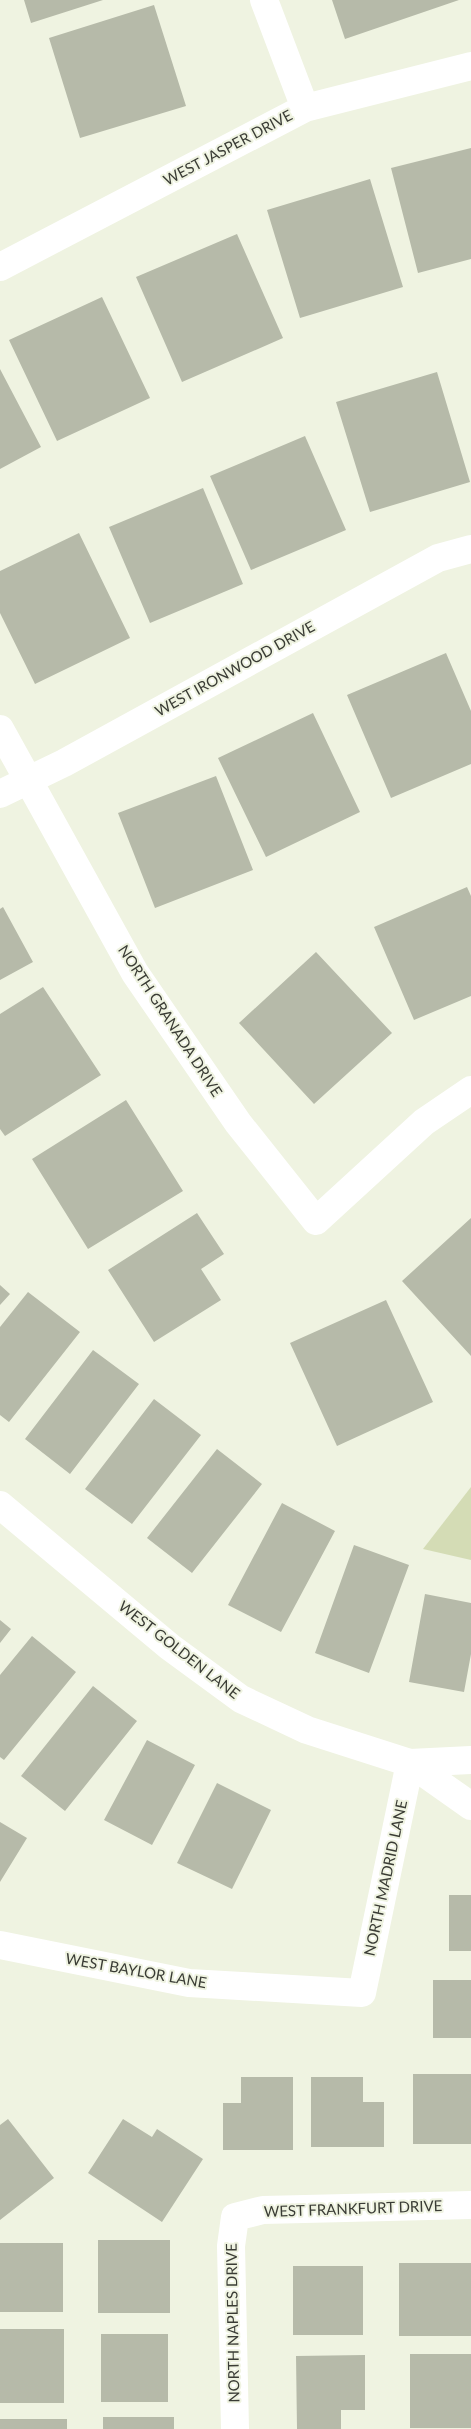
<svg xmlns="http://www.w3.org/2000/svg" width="471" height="2429" viewBox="0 0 471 2429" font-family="Lato,sans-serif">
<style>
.green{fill:#d4dcb5}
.building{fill:#b6baa9}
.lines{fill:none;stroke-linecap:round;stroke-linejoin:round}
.minor{stroke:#fff;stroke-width:28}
.labels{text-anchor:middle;stroke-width:4;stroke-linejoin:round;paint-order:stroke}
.street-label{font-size:15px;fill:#3a3c35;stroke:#eff3e1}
</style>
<rect width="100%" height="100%" fill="#eff3e1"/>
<!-- green -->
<path class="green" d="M471,1487V1560L423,1549Z"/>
<!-- building -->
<path class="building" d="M24,0H103L31,23Z
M332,0H459L345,39Z
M154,5L186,106L80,138L49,38Z
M471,148V259L418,273L391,168Z
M370,179L403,287L300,318L267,210Z
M237,234L283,338L182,382L136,277Z
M102,297L150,398L57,441L9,340Z
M0,369L41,447L0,469Z
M437,372L470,482L370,512L336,402Z
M305,436L346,530L251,570L210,476Z
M203,488L243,584L150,623L109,527Z
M79,533L130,638L35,684L0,613V571Z
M446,653L471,711V764L391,798L347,695Z
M313,713L360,812L266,857L218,758Z
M216,776L253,870L155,908L118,813Z
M467,887L471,896V996L414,1020L374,927Z
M3,907L33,962L0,980V909Z
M316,952L392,1033L314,1104L239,1023Z
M43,987L101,1075L5,1136L0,1129V1014Z
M126,1100L183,1191L88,1249L32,1159Z
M197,1213L224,1254L201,1269L221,1300L154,1342L108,1270Z
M471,1218V1356L402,1281Z
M0,1285L10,1294L0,1305Z
M28,1292L80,1332L9,1422L0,1415V1327Z
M386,1300L433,1402L337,1446L290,1343Z
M93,1350L139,1384L70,1474L25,1439Z
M154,1399L201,1435L132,1524L85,1489Z
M217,1449L262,1484L192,1573L147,1538Z
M282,1503L335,1531L281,1632L228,1605Z
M354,1545L409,1565L369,1673L315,1653Z
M425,1594L471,1603V1654L464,1692L409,1682Z
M0,1620L11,1629L0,1643Z
M32,1636L76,1672L4,1760L0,1757V1675Z
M93,1686L137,1721L65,1811L21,1776Z
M147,1740L195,1765L152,1845L104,1820Z
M217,1783L271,1810L232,1889L177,1863Z
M0,1822L27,1838L0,1882Z
M449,1895H471V1951H449Z
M433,1980H471V2038H433Z
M413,2074H471V2144H413Z
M241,2077H293V2150H223V2103H241Z
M311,2077H363V2102H384V2147H311Z
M8,2119L54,2178L0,2220V2125Z
M123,2119L152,2137L157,2129L203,2159L162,2222L88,2173Z
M98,2240H170V2313H98Z
M0,2243H63V2312H0Z
M399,2263H471V2336H399Z
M293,2266H363V2335H293Z
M0,2329H64V2403H0Z
M101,2334H168V2402H101Z
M410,2354H471V2428H410Z
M365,2355V2410H341V2429H297L296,2356Z
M103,2417H174V2429H103Z
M0,2419H67V2429H0Z"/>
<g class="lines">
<!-- minor -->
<path class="minor" d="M264,0L305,108
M0,267L305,108L471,66
M0,729L135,973L238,1123L316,1221L424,1122L471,1090
M0,794L64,763L438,558L471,549
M0,1505L170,1647L241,1699L307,1730L410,1763L471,1806
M410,1763L471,1760
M0,1945L189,1983L362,1993L410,1763
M235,2429L231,2246L235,2217L263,2210L471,2205"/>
</g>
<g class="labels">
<!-- street labels -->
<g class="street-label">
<text transform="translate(228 148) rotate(-28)" y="5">WEST JASPER DRIVE</text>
<text transform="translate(235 669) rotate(-29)" y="5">WEST IRONWOOD DRIVE</text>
<text transform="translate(170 1021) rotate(57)" y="5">NORTH GRANADA DRIVE</text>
<text transform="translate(179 1650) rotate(38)" y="5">WEST GOLDEN LANE</text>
<text transform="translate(386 1878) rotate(-78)" y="5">NORTH MADRID LANE</text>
<text transform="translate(136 1971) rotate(10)" y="5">WEST BAYLOR LANE</text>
<text transform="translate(353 2209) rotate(-2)" y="5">WEST FRANKFURT DRIVE</text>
<text transform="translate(233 2323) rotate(-91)" y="5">NORTH NAPLES DRIVE</text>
</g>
</g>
</svg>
